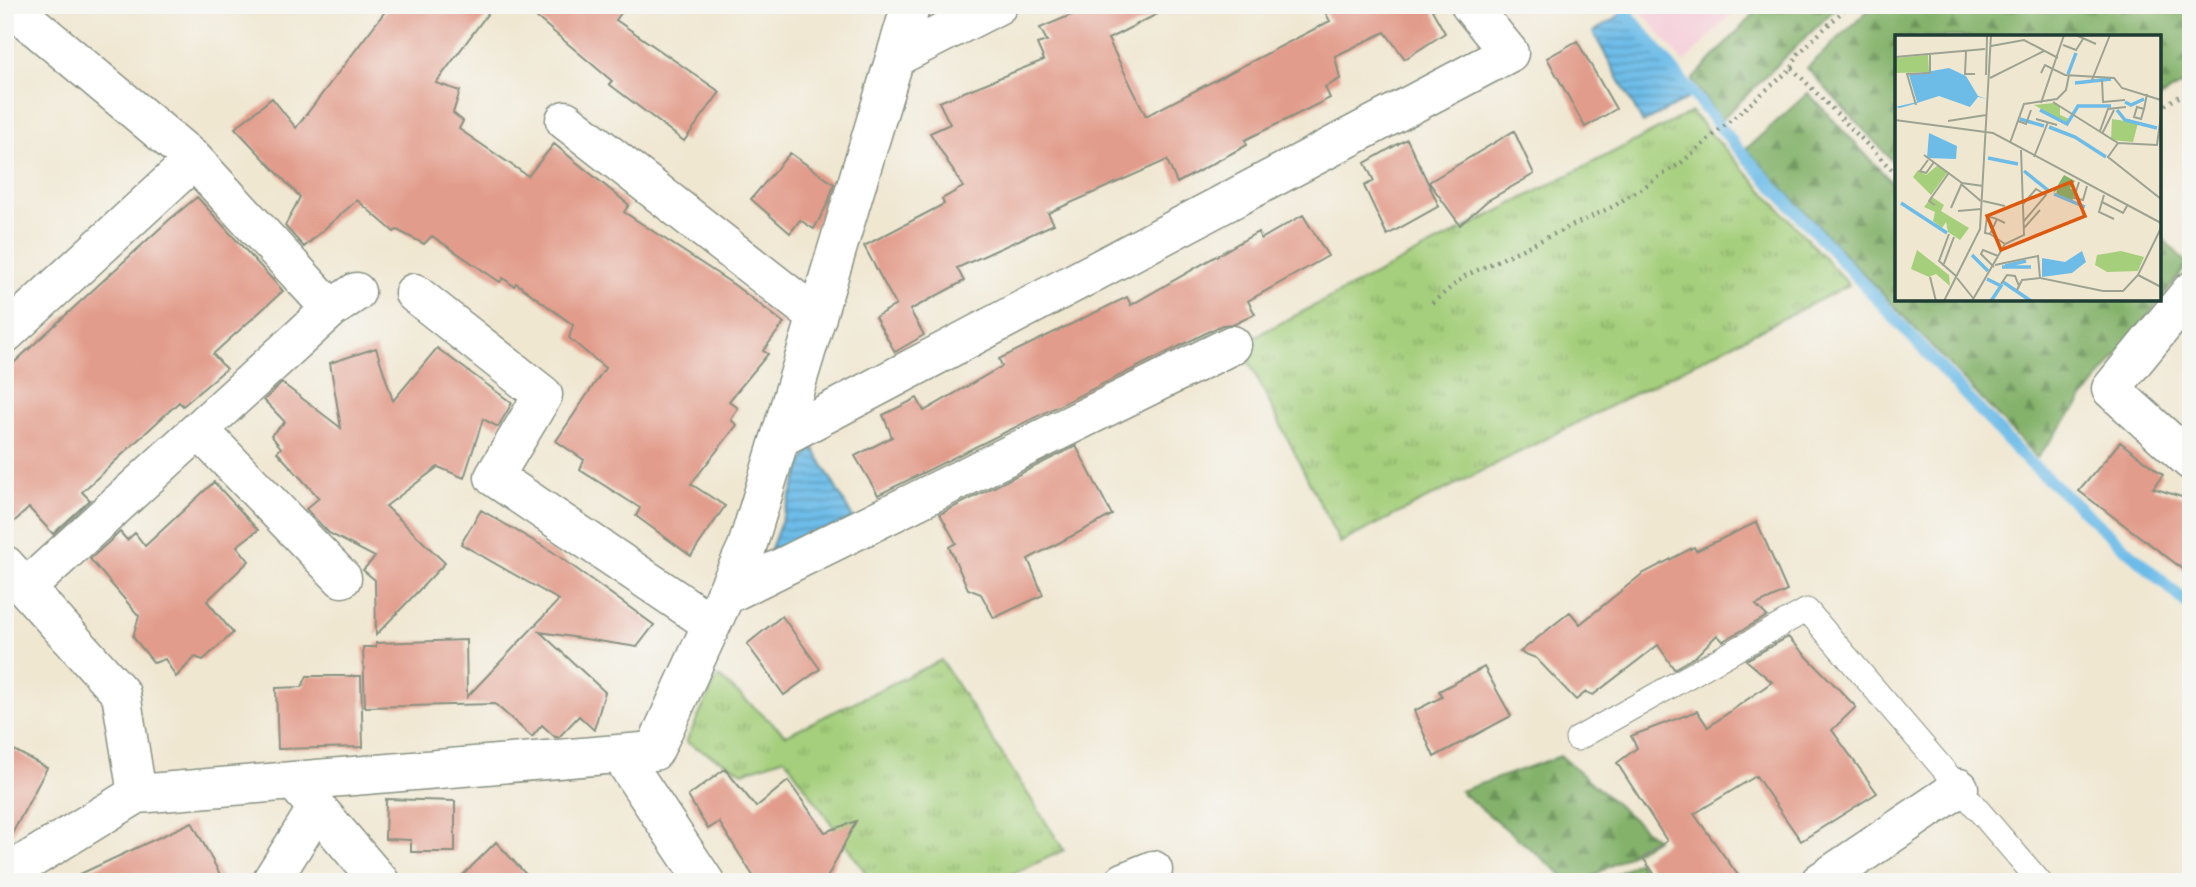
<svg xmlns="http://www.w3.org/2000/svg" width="2196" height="887" viewBox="0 0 2196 887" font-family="'Sorts Mill Goudy',serif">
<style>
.built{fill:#f5cfda}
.grass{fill:url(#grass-tufts);stroke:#628658;stroke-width:2}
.forest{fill:url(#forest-firs);stroke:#527850;stroke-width:2}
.water{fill:url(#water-rules);stroke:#467c8e;stroke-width:2}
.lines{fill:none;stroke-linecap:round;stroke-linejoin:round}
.stream{stroke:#6dbce8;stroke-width:12}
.building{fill:#e29c8b}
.service-casing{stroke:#889282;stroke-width:25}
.minor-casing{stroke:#889282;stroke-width:41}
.path{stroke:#889282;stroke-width:4.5;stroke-dasharray:2 5;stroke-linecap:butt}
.service{stroke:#fff;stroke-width:23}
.minor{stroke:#fff;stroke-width:38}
.inset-river{fill:none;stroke:#6dbce8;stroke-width:3.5}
.inset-road{fill:none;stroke:#9ca392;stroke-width:2}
.view{fill:#de580e;fill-opacity:0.15;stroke:#de580e;stroke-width:3.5}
.inset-edge{fill:none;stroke:#1f3d34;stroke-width:3.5}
</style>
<defs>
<pattern id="grass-tufts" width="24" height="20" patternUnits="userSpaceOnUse" patternTransform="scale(1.75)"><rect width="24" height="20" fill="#a5cf7b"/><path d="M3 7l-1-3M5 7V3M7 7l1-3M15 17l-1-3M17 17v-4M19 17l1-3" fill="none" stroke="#86a966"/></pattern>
<pattern id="forest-firs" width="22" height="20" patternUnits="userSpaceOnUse" patternTransform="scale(1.75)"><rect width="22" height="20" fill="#84b26b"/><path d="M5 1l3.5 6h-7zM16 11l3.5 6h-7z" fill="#6b9259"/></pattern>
<pattern id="water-rules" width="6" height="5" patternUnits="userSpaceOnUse" patternTransform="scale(1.75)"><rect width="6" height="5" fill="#6dbce8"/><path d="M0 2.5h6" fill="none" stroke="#599abd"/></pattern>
</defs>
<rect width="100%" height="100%" fill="#f6f6f2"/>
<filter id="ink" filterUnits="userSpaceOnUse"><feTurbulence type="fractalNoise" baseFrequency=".0143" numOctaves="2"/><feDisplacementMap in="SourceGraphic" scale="14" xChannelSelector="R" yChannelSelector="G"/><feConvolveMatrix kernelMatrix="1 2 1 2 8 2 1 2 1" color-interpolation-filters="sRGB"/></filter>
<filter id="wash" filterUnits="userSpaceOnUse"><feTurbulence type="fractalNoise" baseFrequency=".00686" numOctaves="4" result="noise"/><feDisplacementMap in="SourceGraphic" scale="28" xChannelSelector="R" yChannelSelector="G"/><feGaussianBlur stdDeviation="1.57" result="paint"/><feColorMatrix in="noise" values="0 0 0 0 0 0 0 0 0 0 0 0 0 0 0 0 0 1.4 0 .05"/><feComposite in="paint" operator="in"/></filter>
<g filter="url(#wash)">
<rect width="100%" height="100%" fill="#f0e7d1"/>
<!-- built -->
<path class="built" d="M1636,5H1740L1684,63Z"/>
<!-- grass -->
<path class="grass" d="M1691,112L1849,285L1340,543L1240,344Z
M941,660L1064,850L996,882H872L785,758L743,772L686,742L718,676L786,735Z"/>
<!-- forest -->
<path class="forest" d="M1762,5H1839L1721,120L1692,80Z
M1874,5H2191V80L2159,98V37H1897V166L1807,68Z
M1808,93L1897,188V299H2159V235L2188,264L2037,458L1746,149Z
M1561,756L1656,839L1583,882H1571L1460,791Z
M1638,861L1652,882H1604Z"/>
<!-- water -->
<path class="water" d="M1625,12L1694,95L1643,123L1593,32Z
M813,447L853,518L769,554L804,460Z"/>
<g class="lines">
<!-- stream -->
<path class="stream" d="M1620,5L1735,145L2020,454L2191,607"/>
</g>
<g id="blocks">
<!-- building -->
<path class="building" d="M390,5H494L436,83L460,91L453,113L463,121L459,129L528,176L554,144L629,205L624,212L733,284L784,323L763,351L768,354L729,401L738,408L731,420L737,425L691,484L725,506L691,556L636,516L640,508L580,470L584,460L556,441L605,368L569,338L573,325L516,283L514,286L503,278L500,282L432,236L424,244L397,230L394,232L357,200L304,247L285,226L300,197L235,128L272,98L296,128Z
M522,5H627L616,20L720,92L684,141L609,84L612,81Z
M1095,5H1175L1108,39L1146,116L1330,21L1321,5H1442L1432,10L1445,33L1405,59L1385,32L1335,56L1340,79L1325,87L1330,98L1245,140L1247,145L1177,183L1167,160L1048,213L1054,224L957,268L964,281L910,310L924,335L895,352L875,317L896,305L864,246L944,204L942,199L963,187L930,133L950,124L939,102L1044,60L1037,44L1047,41L1040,28Z
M1577,41L1616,109L1585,127L1547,58Z
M1514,131L1534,174L1487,201L1460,225L1429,182Z
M1407,139L1439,206L1387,235L1364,186L1374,181L1365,163Z
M790,153L834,184L828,203L814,229L800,220L790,233L751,199Z
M197,197L283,291L213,354L226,369L183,406L179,402L82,492L90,500L53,534L29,508L5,530V371L169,220Z
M1303,215L1328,256L1248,301L1255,314L1235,324L1222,325L878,495L855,456L892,437L883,415L917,398L924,411L1002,366L999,359L1127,297L1131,305L1258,232L1261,239Z
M376,348L393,401L437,348L512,403L498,427L483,419L464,478L438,467L386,506L445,563L376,635L375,580L363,570L375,557L329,533L306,509L319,498L277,452L281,448L271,435L285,422L264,400L282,383L341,428L330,363Z
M2120,442L2163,475L2153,488L2191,500V575L2079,491Z
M1076,446L1112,515L1028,559L1043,595L994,618L981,594L968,589L949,547L956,543L940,514Z
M214,482L258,530L237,546L249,561L207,601L233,633L203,660L195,657L176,677L165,659L154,663L133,637L139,616L90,559L120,532L127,540L135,533L145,546Z
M481,510L553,552L654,625L637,647L540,632L605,692L594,730L579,716L559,737H555L542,725L532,737L495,704L365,707L363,647H376V643L466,640L467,697L559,600L461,544Z
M1757,522L1787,591L1756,605L1767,616L1723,641L1717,635L1696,656L1674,669L1658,645L1593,695L1586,692L1576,700L1536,658L1520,652L1570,612L1580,624L1642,574L1694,547L1696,551Z
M782,616L820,669L784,695L747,644Z
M1788,637L1856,707L1832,730L1877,793L1801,841L1756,776L1694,814L1743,882H1660L1643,858L1667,841L1617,763L1637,748L1631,736L1697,711L1708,727L1772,682L1746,660Z
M1484,667L1511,716L1434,757L1414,711L1442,697L1439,691Z
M307,676H361L363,747L278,749L276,688L302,687Z
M5,745L47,768L5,847Z
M725,769L756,807L788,781L825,832L856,821L825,882H757L719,822L708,829L688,796Z
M386,799L455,801V852H411V840L385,839Z
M192,822L224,882H63Z
M496,842L533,882H456Z"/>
</g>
</g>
<g filter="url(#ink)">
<use href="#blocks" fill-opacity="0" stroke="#889282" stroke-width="2"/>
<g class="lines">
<!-- service casing -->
<g class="service-casing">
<path id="service" d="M1577,739L1807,610L2040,882"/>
</g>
<!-- minor casing -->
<g class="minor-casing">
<path id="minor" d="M9,5L194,160
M896,57L998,5
M565,120L817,317
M2191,291L2111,389L2191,461
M414,293L543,395L494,477L712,624
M5,334L194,160L331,309
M199,430L342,578
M780,438L1509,53L1470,5
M5,565L121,694L137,794
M26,588L331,309L356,292
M724,596L1232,345
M620,754L705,882
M294,781L380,882
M5,875L137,794L654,751L747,547L911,5
M272,880L317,808
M1124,882L1153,870
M1820,882L1959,788"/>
</g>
<!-- path -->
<path class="path" d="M1792,68L1897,175
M2159,108L2191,90
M1432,303L1465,276L1614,206L1681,163L1792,68L1797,55L1849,5"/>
<!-- service -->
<use href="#service" class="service"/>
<!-- minor -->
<use href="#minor" class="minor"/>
</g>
</g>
<!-- overview -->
<g transform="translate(1895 35)">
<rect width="266" height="266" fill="#f0e7d1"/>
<path d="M33,20L34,37L0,38V23ZM159,68L165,71V80L174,84L172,88L139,70ZM217,84L243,88L238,107L216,105ZM37,162L49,170L46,176L74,193L65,205L53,197L51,187L47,193L38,186L40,177L29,172ZM226,216L249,222L243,236L212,237L200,230L202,220Z" fill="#a5cf7b"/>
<path d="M169,140L180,146L175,153L180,157L177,167L161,160L162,155L158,158Z" fill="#84b26b"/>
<path d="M43,130L52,138L36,160L18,142L23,135L31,140Z" fill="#a5cf7b"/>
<path d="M22,215L54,240L55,251L41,239L34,242L16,234Z" fill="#a5cf7b"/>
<path d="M54,33L71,41L83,61L92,64L83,62L75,72L44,61L19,69L5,73L0,72L22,67L14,40ZM34,98L62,111L61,124L32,123ZM187,216L191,227L177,238L147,242V223L170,227Z" fill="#6dbce8"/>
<path class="inset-river" d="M173,39L181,18M180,48L216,44M230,67L236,70L249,64M145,75L172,89L183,71H216M222,75L230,85L262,93M125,84L149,91M154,92L180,102L211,122M93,123L123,129M129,136L154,156M159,159L190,172M6,168L52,198M77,220L93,236M110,231L131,226M107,232H136M92,244L106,251L96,266M108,247L136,266"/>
<path class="inset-road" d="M181,0L201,9M168,10L181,15L188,4M96,11L129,5L163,23M71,16L70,39H80M0,22L90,14M146,38L150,30L170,40L219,43L227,53L266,65M91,40L92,1M95,43L149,16M197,45L215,0M207,45L208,67L230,65M158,67L223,108L262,110L266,80M146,68L169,0M21,70L12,39L35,38V19M249,74L242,72L239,82L246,84L249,74L252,59M141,84L162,90M0,85L98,98L266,188M53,86L91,80M123,86L131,89L136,75M205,96L213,74L231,72M207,99L219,75M115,108L129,69L162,64L171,55L174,40M223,108L213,122L266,164M29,120L67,148L88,151M139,122L153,87M33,125L25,136L31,138L39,127M184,147L179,163L188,165L192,151M66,149L87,167M209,160L204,177L219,184M88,166L110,171M207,167L228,178L232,171M128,169L141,154L151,160L129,186M40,170L34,166L53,139M56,173L67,148M63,176L86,174M110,188L102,184L95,199L110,209M129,193L145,175M54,199L44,226L61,241M95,199L90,198L92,181L102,184M100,230L143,221L145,243L208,256H228L243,240L266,193M48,231L59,202M99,232L86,219L88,215L103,221M243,240L266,252M35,242L41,266M62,243L78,263M106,249L112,240L120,241L124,251M122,255L127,245L145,243M49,266L85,194L96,0M77,266L110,209L129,200L126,115"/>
<path class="view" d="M176,147L190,181L106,215L92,181Z"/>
<rect width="266" height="266" class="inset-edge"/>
</g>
<!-- margin -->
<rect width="2196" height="887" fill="none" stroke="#f6f6f2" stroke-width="28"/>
</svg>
